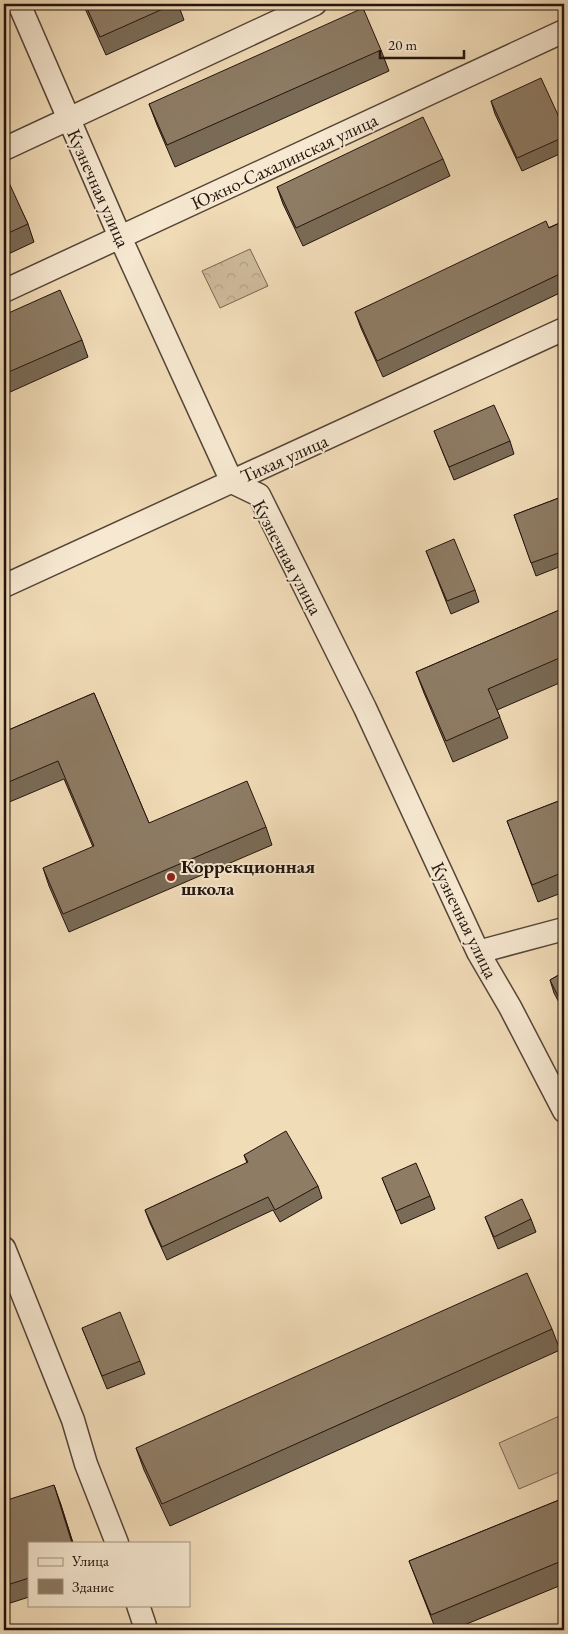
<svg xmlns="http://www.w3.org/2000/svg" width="568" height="1634" viewBox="0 0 568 1634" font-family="'EB Garamond',serif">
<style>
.grass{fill:#ceba9b;stroke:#786654}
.forest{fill:url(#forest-crowns);stroke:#786654}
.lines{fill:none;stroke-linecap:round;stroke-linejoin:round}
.street-casing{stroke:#564537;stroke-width:25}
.street{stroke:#f6e8d1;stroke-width:22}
.wall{fill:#7a6b57;stroke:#22130c}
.shaded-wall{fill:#635747;stroke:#22130c}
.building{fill:#8e7c65;stroke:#22130c}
.poi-dot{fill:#8f2418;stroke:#f6e8d1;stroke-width:2}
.labels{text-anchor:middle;stroke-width:4;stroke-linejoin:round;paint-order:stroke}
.street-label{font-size:19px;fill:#22130c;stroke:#f6e8d1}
.poi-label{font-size:19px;font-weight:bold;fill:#22130c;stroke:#f6e8d1;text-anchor:start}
</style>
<defs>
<pattern id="forest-crowns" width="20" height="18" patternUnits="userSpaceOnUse" patternTransform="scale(1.25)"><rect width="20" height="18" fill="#ceba9b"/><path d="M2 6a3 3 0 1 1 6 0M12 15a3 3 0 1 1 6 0" fill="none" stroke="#b19f84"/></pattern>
</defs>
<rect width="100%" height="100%" fill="#f1dcb8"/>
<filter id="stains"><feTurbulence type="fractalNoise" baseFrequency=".004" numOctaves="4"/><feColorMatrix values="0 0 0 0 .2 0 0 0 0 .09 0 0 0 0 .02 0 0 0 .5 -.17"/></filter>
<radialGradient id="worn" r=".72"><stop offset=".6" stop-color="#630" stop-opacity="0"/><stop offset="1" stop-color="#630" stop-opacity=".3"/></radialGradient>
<!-- grass -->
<path class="grass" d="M564,1414V1470L519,1489L499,1443Z"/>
<!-- forest -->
<path class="forest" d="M250,249L268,286L220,308L202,271Z"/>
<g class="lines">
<!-- street casing -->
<g class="street-casing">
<path id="street" d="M19,4L120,237L232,482L259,495L365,708L478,952L510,1007L564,1111
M4,149L315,4
M4,291L564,31
M4,586L564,329
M478,952L564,929
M4,1248L73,1420L86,1464L117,1543
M138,1605L145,1626"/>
</g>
<!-- street -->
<use href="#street" class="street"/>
</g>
<!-- wall -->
<path class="wall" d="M83,4H178L184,20L106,55Z
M381,50L389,71L175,167L157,125L149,104Z
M491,101L564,128V152L522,171L495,114Z
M443,159L450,176L303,246L283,204L277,187Z
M4,175L28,224L34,242L4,256Z
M564,221V291L383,377L361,328L355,312Z
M4,315L82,340L88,357L8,393L4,383Z
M434,431L510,441L514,454L454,480Z
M564,496V565L536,576L514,515Z
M426,551L475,590L479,602L451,614Z
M564,608V681L497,710L508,738L453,762L424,693L416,672Z
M94,693L149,823L266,827L272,845L69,932L49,886L43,868L93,847L64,779L7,803L4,795V732Z
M564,799V892L538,902L507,821Z
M564,972V1012L554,993L550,980Z
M244,1155L318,1186L322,1198L280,1222L273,1210L167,1260L150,1223L145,1210L247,1163Z
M382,1178L430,1196L435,1209L401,1224Z
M485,1217L531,1219L536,1232L498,1249Z
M82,1328L140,1361L145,1374L107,1389Z
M552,1329L560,1350L170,1526L144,1470L136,1448Z
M564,1498V1584L452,1630H436L409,1561Z
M4,1501L60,1502L73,1543H29V1597L4,1605Z"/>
<!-- shaded-wall -->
<path class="shaded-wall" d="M54,1485L60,1502L73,1543H72Z"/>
<!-- building -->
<path class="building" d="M85,4H174L100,37Z
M363,8L381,50L167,145L149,104Z
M541,78L564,128V137L517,158L491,101Z
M423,117L443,159L296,228L277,187Z
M5,174L28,224L4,235V175Z
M546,221L549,228L564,221V272L377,361L355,312Z
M60,290L82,340L4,374V315Z
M494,405L510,441L449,467L434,431Z
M564,496V551L531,563L514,515Z
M454,539L475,590L447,601L426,551Z
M564,608V656L488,689L500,717L446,741L416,672Z
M94,693L149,823L247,781L266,827L63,914L43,868L94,846L58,761L4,784V732Z
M564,799V872L532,885L507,821Z
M564,972V1008L550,980Z
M286,1131L318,1186L275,1210L268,1197L162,1247L145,1210L248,1162L244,1155Z
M416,1163L430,1196L396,1211L382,1178Z
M522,1199L531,1219L494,1237L485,1217Z
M527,1273L552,1329L162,1504L136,1448Z
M120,1312L140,1361L102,1376L82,1328Z
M54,1485L72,1543H29V1578L4,1586V1501Z
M564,1498V1560L431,1615L409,1561Z"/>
<!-- markers -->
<circle class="poi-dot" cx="171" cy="877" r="5"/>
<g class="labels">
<!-- street labels -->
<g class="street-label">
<text transform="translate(284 161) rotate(-25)" y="7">Южно-Сахалинская улица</text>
<text transform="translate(99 188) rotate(66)" y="7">Кузнечная улица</text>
<text transform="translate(284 458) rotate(-24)" y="7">Тихая улица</text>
<text transform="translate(288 557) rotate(62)" y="7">Кузнечная улица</text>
<text transform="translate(465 920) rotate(64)" y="7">Кузнечная улица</text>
</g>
<!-- poi labels -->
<g class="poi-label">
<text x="181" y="873">Коррекционная<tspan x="181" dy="22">школа</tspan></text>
</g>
</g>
<!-- margin -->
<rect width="568" height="1634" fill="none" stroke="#f1dcb8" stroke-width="20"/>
<rect x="5" y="5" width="558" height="1624" fill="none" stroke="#22130c" stroke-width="2.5"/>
<rect x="10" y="10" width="548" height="1614" fill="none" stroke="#22130c"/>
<!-- legend -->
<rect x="28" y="1542" width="162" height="65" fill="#f6e8d1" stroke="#a19382"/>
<rect x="38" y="1558" width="25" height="8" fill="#f6e8d1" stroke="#a19382"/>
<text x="72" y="1566" font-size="15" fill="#22130c">Улица</text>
<rect x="38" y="1579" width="25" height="15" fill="#8e7c65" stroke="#a19382"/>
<text x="72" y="1592" font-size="15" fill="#22130c">Здание</text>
<!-- scale -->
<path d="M380 50v8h84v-8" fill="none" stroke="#22130c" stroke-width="2.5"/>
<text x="388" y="50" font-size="15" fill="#22130c" stroke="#f6e8d1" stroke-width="4" paint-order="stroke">20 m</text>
<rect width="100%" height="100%" filter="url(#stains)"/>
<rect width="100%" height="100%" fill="url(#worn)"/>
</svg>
